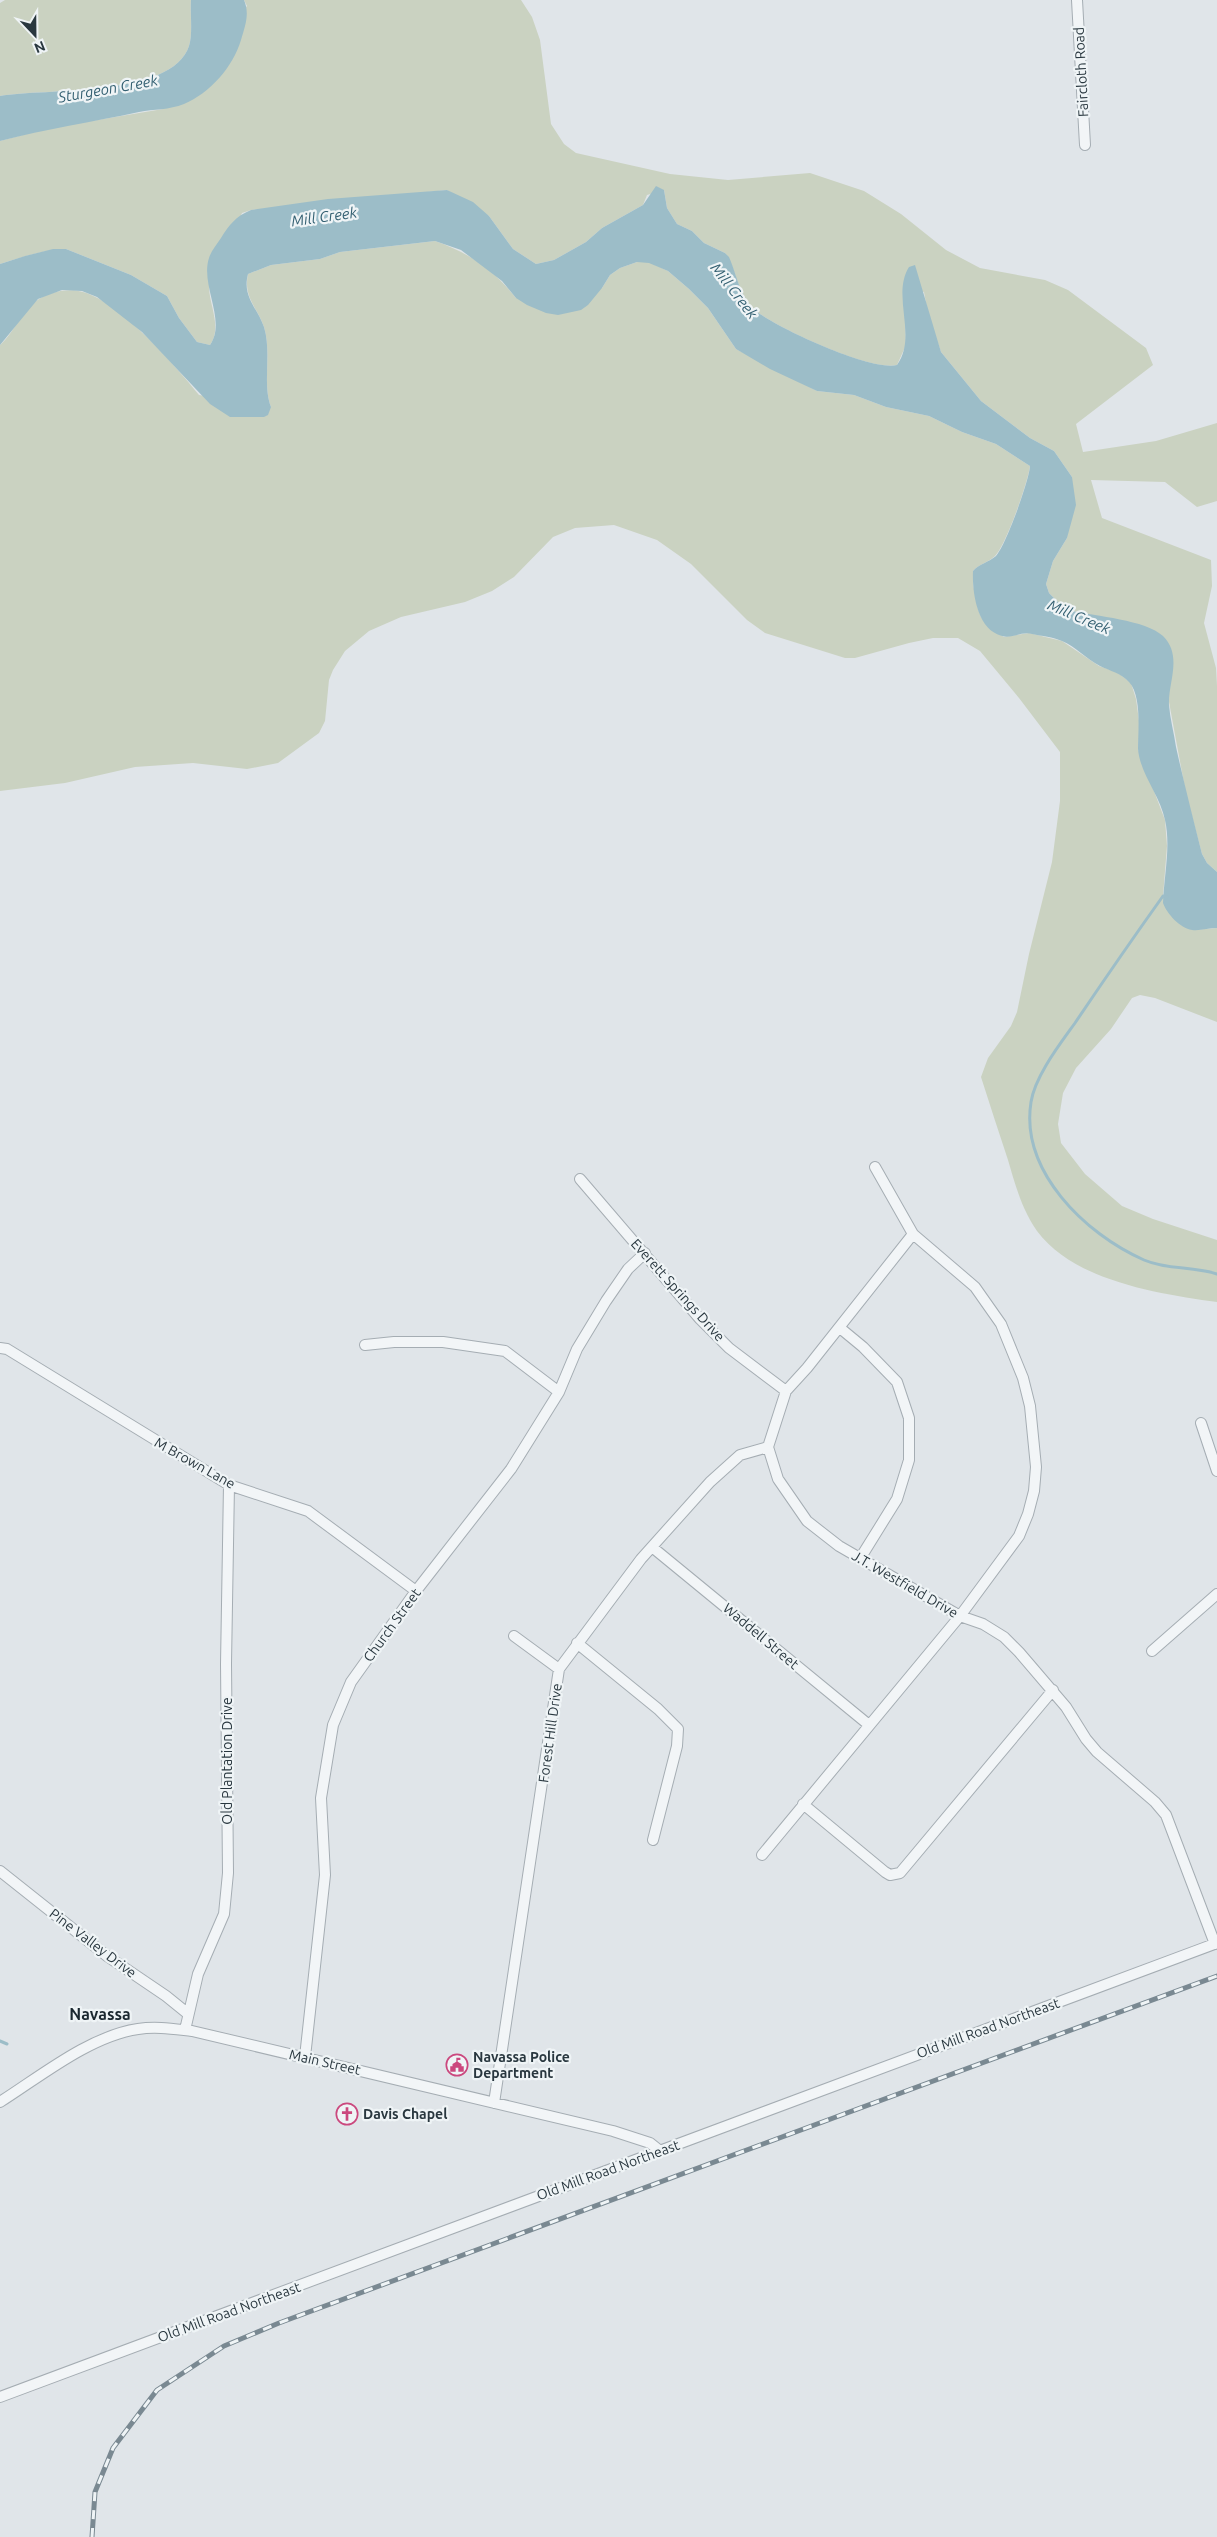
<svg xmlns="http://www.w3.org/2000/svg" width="1217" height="2537" viewBox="0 0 1217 2537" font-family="Ubuntu,sans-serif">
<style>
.green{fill:#cad2c1}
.water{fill:#9cbdc8}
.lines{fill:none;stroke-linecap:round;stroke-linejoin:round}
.stream{stroke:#9cbdc8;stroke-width:3}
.minor-casing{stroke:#a5adb3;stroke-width:12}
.minor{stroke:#f2f5f7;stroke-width:10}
.rail-casing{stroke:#7a8992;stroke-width:5}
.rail{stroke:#eff4f6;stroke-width:3;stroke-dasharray:9;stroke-linecap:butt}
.labels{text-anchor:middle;stroke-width:4.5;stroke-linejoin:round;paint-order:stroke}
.street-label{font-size:14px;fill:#29373f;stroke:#eff4f6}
.poi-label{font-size:14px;font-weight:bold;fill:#29373f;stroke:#eff4f6;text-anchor:start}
.water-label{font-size:15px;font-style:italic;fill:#346072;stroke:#eff4f6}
.quarter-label{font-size:16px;font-weight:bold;fill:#1b2830;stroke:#eff4f6}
</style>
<rect width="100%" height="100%" fill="#e0e5e9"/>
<!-- green -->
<path class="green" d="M5,0H191C190,14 193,33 189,46C172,98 44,88 0,96V3Z
M244,0H521L532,17L540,40L551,124L564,144L576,153L670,174L728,180L810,173L864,191L901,214L946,250L980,268L1045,280L1068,290L1146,348L1153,365L1076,424L1083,452L1156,441L1217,423V501L1197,507L1165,482L1091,480L1102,518L1211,560L1212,586L1204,623L1216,668L1217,686V872L1207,863L1202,854L1186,794L1169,702L1135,624L1072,611L1063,607L1049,593L1046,584L1053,561L1067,538L1072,477L1054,451L1030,438L981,401L941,352L928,314L924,292L904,288L906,345L897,365C871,372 777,328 756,311C740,298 737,275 728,257L725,253L704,243L692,231L677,224L667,208L664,190L647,195L643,205L602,228L586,242L554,260L536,264L513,249L489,216L447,190L251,210L242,213C236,226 208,279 209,288C210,307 222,328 210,345L197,342L179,318L167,296L131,275L66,249C43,250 22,257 0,264V141L49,128L163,109L247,6Z
M435,241C469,253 493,269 516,298L602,288L610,275L620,268L637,262H649L668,271L689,289L708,308L736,349L817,391L854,395L886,407L929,416L962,432L996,444L1030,466C1028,482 1006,545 995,556C989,562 979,564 973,571V584L978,609L981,617L992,630L1004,637L1029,633L1062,641L1099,666L1117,672L1131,683L1136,699L1140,728L1138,749L1165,820L1167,846L1163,896L1192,930L1217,928V1022L1155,998L1140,995L1132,998L1111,1029L1076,1068L1063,1093L1058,1124L1061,1143L1085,1174L1122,1206L1153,1219L1217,1240V1302C1159,1294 1074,1281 1037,1231C1022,1210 1015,1184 1008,1160C999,1133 990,1105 981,1077L988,1058L1011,1026L1017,1012L1029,954L1052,862L1060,801V752L1019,698L980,651L958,638H933L909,643L855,658H845L765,633L747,620L691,564L657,540L614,525L575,528L553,537L514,577L492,591L465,602L401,617L369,631L345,651L333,670L329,680L325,721L319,733L278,763L247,769L193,763L135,767L65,783L0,791V345C15,332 22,309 39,299C52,291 69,288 83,292C120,302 175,365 199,395L271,407C262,384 272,353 264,327C257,307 243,297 248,274L271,265L320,259L340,252Z"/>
<!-- water -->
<path class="water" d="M191,0H244C250,14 245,26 241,40C233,67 210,93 184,104C169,110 154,109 139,112C92,122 46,129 0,141V96C44,88 172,98 189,46C193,33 190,14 191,0Z
M656,186L664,190L667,208L677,224L692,231L704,243L725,253L729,257C737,275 740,298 756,311C777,328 872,372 897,365C918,336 891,296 909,267L915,265L941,352L981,401L1030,438L1054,451L1072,477L1076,505L1067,538L1053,561L1046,584L1049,593L1063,607L1072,611C1095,616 1146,620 1163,636C1183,656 1168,682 1169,705C1170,719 1174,733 1176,747C1184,783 1193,818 1202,854L1207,863L1217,872V928C1209,928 1200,931 1192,930C1180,928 1167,914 1163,903C1164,876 1171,846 1165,820C1160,795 1140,774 1138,749C1138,731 1142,696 1129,682C1121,673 1110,671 1100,666C1086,659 1075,646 1062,641C1053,637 1042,636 1032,634C1022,631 1012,639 1002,636C977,630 972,592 973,571C979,564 989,562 996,556C1006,545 1029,481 1030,466L996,444L962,432L929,416L886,407L854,395L817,391L770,369L736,349L708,308L689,289L668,271L649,263L637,262L620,268L610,275L602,288L588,305L581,310L558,315L546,313L527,305L516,298L502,281L461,250L435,241L340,252L320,259L271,265L248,274C242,297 257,307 264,327C272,353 262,384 271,407L268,415L264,417H230L210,404L142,332L97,297L82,291L62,290L38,299L0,345V264L25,256L53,249H66L131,275L167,296L179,318L197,342L210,345C227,321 200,285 209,258C211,251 217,244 221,238C229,225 236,216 251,210L328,199L447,190L473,202L489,216L513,249L536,264L554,260L586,242L602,228L643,205Z"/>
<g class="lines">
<!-- stream -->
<path class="stream" d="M1167,897L1163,896C1133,938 1104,980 1075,1023C1060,1044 1035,1076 1031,1102C1020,1171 1085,1234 1144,1260C1167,1270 1193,1266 1217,1274
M0,2041L7,2044"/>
<!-- minor casing -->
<g class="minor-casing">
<path id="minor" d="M1077,0L1085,145
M580,1179L700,1319L729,1348L786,1391
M913,1234L807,1368L786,1391L768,1447L778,1479L807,1521L839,1546L960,1616L983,1624L1004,1637L1019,1652L1066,1707L1086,1739L1097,1752L1155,1802L1166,1815L1215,1944
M840,1328L863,1347L897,1382L909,1418V1460L897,1499L861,1557
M365,1345L394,1342H443L505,1351L559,1392
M0,1348L7,1349L229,1485L308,1511L416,1591
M1201,1423L1217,1471
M652,1547L869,1725
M514,1636L559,1669
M577,1643L658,1709L678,1729L677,1746L653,1840
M1152,1651L1217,1594
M803,1804L885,1872L890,1875L900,1873L1053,1690
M762,1855L960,1616L1019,1536L1028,1514L1034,1491L1036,1467L1030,1406L1023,1378L1001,1324L975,1287L913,1234L875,1167
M0,1871L107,1956L166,1996L187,2013
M185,2030L198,1974L224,1914L228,1873L226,1664L229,1485
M305,2057L325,1875L321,1798L333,1725L351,1682L416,1591L511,1469L559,1392L577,1349L606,1301L628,1269L645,1253
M0,2102C41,2076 90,2036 138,2029C156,2026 174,2029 192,2031L613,2131L650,2143L660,2151
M494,2103L559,1669L641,1559L710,1482L740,1455L768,1447
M0,2397L1217,1943"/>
</g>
<!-- minor -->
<use href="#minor" class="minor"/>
<!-- rail casing -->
<g class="rail-casing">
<path id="rail" d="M92,2537L95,2492L113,2448L157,2390L224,2346L279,2323L1217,1976"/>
</g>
<!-- rail -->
<use href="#rail" class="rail"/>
</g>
<!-- icons -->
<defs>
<g id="civic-ring" transform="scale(1.125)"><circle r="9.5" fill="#eff4f6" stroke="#cb487e" stroke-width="1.5"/><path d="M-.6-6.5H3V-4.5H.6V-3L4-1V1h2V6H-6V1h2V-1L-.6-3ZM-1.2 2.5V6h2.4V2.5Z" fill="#cb487e"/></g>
<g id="church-ring" transform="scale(1.125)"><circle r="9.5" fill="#eff4f6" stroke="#cb487e" stroke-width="1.5"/><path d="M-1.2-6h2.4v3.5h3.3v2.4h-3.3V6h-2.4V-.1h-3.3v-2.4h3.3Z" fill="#cb487e"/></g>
</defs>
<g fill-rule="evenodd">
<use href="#civic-ring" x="457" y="2065"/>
<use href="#church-ring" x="347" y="2114"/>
</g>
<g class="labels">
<!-- street labels -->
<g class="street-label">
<text transform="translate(1081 72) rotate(-93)" y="5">Faircloth Road</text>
<text transform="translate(678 1290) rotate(48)" y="5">Everett Springs Drive</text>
<text transform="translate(195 1463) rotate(29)" y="5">M Brown Lane</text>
<text transform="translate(905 1584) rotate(30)" y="5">J.T. Westfield Drive</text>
<text transform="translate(392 1625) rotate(-54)" y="5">Church Street</text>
<text transform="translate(761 1636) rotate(40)" y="5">Waddell Street</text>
<text transform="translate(550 1733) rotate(-82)" y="5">Forest Hill Drive</text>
<text transform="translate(227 1761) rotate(-90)" y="5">Old Plantation Drive</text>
<text transform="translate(93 1943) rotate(37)" y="5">Pine Valley Drive</text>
<text transform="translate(988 2028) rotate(-20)" y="5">Old Mill Road Northeast</text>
<text transform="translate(325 2062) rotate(13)" y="5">Main Street</text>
<text transform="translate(608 2170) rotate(-20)" y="5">Old Mill Road Northeast</text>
<text transform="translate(229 2312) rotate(-20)" y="5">Old Mill Road Northeast</text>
</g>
<!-- poi labels -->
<g class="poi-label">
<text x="473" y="2062">Navassa Police<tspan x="473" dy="16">Department</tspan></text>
<text x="363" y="2119">Davis Chapel</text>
</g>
<!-- water labels -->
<g class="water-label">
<text transform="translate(108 89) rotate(-10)" y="5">Sturgeon Creek</text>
<text transform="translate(324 217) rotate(-8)" y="5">Mill Creek</text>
<text transform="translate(734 291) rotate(52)" y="5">Mill Creek</text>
<text transform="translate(1079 617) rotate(23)" y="5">Mill Creek</text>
</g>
<!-- quarter labels -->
<g class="quarter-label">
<text x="100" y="2020">Navassa</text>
</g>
</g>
<!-- north arrow -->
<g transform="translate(35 35) rotate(158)" stroke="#eff4f6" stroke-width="4" paint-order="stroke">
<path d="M0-4L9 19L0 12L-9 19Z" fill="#29373f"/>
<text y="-8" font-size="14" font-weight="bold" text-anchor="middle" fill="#29373f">N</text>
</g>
</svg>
